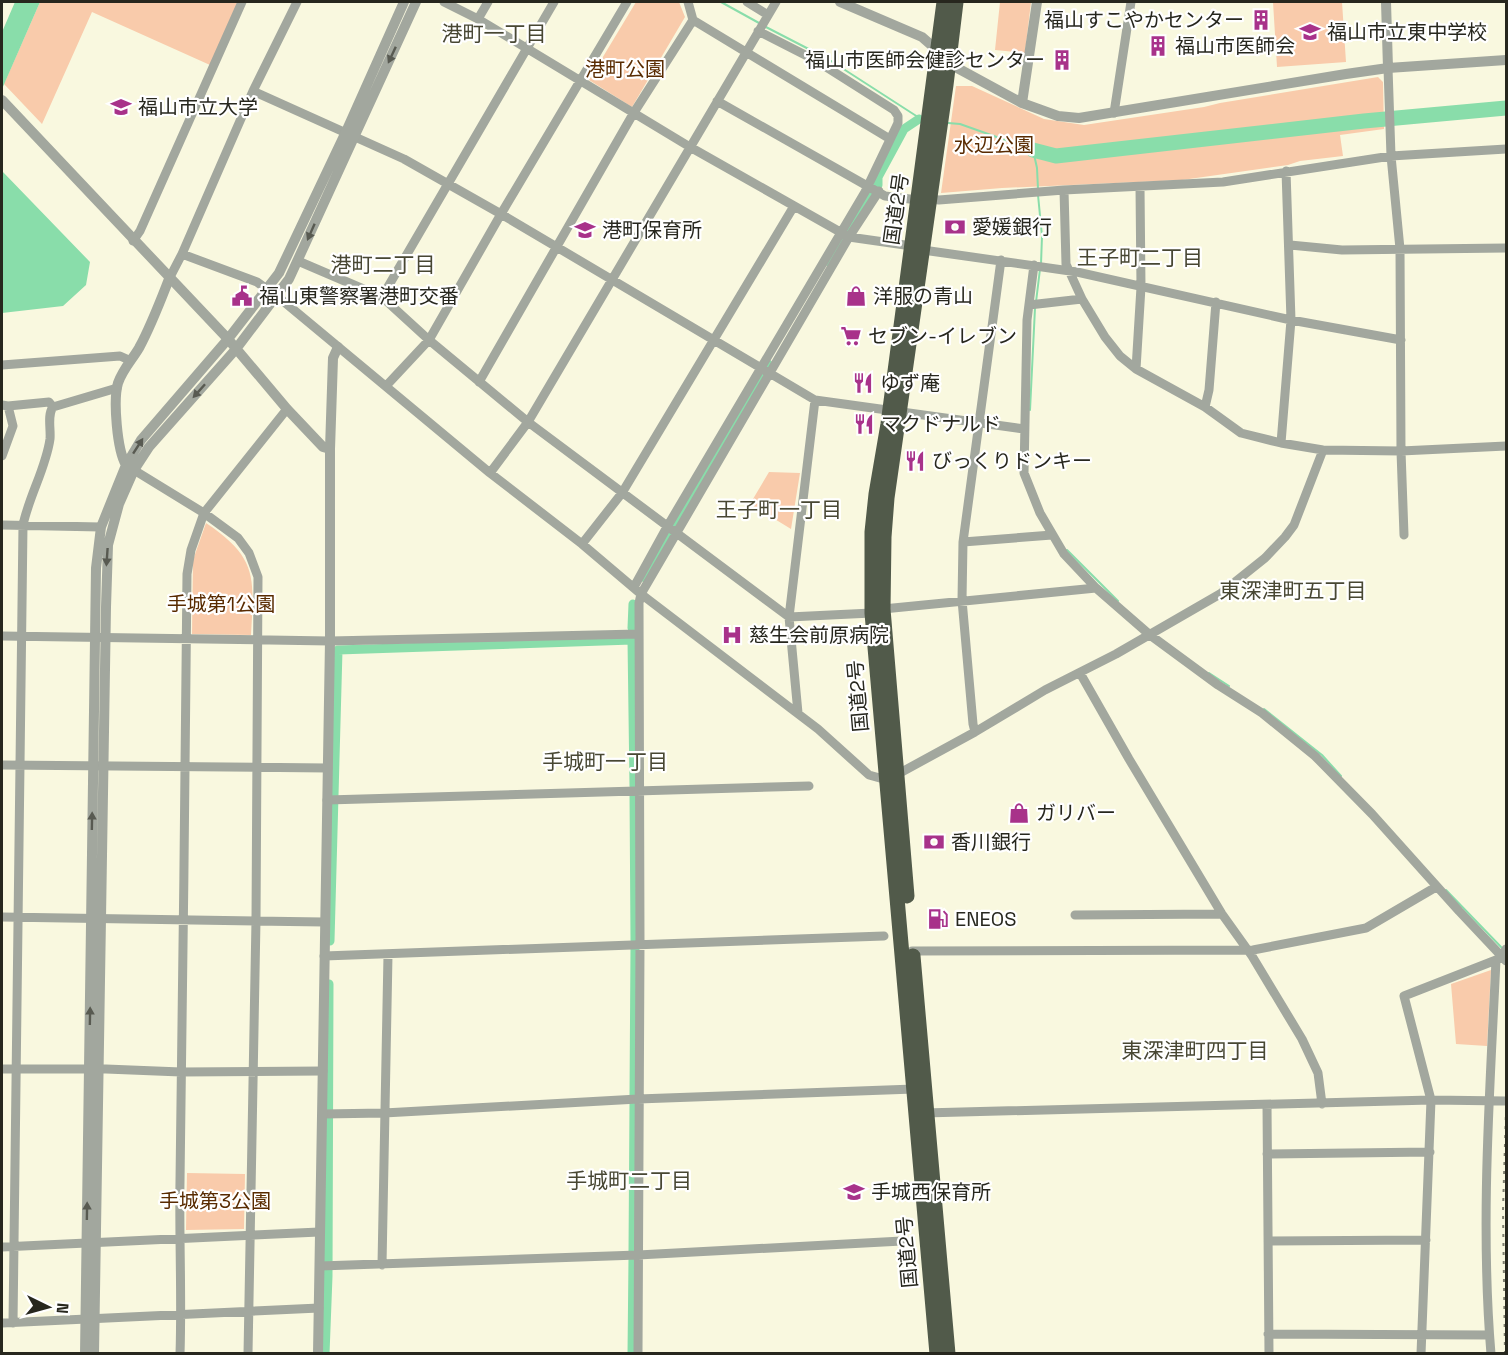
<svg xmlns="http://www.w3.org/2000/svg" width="1508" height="1355" viewBox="0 0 1508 1355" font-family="'Space Grotesk','Noto Sans JP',sans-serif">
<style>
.green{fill:#f9cbab}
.water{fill:#89ddaa}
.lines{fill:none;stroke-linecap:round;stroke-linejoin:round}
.stream{stroke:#89ddaa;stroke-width:2}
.canal{stroke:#89ddaa;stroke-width:9}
.river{stroke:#89ddaa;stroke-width:15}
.minor{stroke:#a2a79e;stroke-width:9}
.tertiary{stroke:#a2a79e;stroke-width:10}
.trunk{stroke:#515a4a;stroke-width:15}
.rail{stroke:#7e7e6e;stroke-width:2;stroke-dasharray:3 6;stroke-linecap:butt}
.oneway{fill:#585a51}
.labels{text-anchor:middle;stroke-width:4.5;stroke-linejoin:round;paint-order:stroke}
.poi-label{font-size:20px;fill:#27271e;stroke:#fff;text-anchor:start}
.park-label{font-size:20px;fill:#592b01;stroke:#fff}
.street-label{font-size:20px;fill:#27271e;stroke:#fff}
.neighbourhood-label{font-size:21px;fill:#484733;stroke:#fff}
</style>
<rect width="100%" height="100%" fill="#f9f8df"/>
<!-- green -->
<path class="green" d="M40,2H238L210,65L92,12L42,124L4,84Z
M636,2H679L685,17L632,107L589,80Z
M1000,2H1031L1025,53L995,50Z
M1273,2H1342L1346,62L1277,67Z
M1378,77L1383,82L1384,129L1340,135L1343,156L1300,161L1288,165L1182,180L1002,188L941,193L956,86H972L1044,119L1084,125L1204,107L1220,103Z
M769,472L800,473L791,529L750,504Z
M206,523C258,558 254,577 251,635L192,634L193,560Z
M1491,970L1487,1046L1456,1044L1451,984Z
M187,1173L245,1174L244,1229L186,1230Z"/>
<!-- water -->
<path class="water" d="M15,2H40L2,89V32Z
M2,171L90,262L86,285L63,306L2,313Z"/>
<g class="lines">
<!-- stream -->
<path class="stream" d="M721,2L759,23
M764,26L828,59L921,119
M948,123L960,124L1033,150L1037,168L1038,189
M1038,195L1042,236L1041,264
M1036,302L1040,269
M1030,410L1035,308
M1067,550L1118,601
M1209,673L1229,686
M1264,709L1322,755L1341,776
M1446,890L1503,949"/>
<!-- canal -->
<path class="canal" d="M829,262L878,185V177L904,129L919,119
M645,578L666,539L768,364
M632,628L633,604
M634,793L635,940
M330,941L338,650L632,640L634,786
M634,1095L635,947
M633,1251L634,1103
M325,1354L328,1276L329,984
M632,1354L633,1258"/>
<!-- river -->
<path class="river" d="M1033,150L1056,156L1364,121L1506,108"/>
<!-- minor -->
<path class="minor" d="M444,2L478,19L690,147L849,237L912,246
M688,2L693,20L890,139
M747,2L768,15
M478,19L488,2
M1388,68L1391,156L1400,249L1401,451L1404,535
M253,91L404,159L501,214L815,400L1024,429
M717,101L885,196L918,200
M1114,113L1131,2
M1064,190L1066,264L1082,299L1105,337L1120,356L1136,369L1205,407L1241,433L1281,443L1323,450L1401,451L1506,446
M930,199L939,200L1064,190L1223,182L1391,156L1506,149
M133,241L140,231L242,2
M1290,245L1342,250L1506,248
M923,250L1077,272L1291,320L1401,340
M182,254L253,91L297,2
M298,261L382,297L429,340L528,422L789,617L872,613
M1034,265L1027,320L1024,473L1040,513L1064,554L1096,588L1150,635L1218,685L1262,713L1315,756L1372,814L1459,911L1506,961
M169,279L182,254L257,282L268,290
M277,296L490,473L582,544L641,594L818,729L869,775L887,780L975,732L1045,690L1116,654L1220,594L1265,558L1285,537L1294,525L1323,450
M382,297L554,2
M1029,305L1082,299
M2,365L120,356L129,360
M1136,369L1141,287L1140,187
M479,382L633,114L693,20
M386,386L429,340L501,214L627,2
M2,405L8,406L49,402L53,407L117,388
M1205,407L1209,390L1216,302
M1281,443L1291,320L1286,171
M2,456L13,426L8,406
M129,467L204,513L238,538L249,553L258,577L256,920L248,1354
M490,473L528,422L776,2
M2,525L101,527
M963,542L1052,535
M582,544L622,493L794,206
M634,587L667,527L865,192L898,123V116L894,110L815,60L758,31
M883,609L1096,588
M2,636L330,641L638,634
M1080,673L1129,759L1222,914L1252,956L1302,1039L1318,1073L1322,1104
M798,713L789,617L815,400
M975,732L973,724L962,600L963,542L1001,260
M2,765L328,768
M327,800L809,786
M1075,915L1222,914
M2,917L324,922
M912,951L1253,950L1366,928L1436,887
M324,956L884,936
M2,1069H106L181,1072L323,1071
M1267,1105L1269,1354
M924,1113L1431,1100L1506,1101
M323,1114L384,1113L638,1099L914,1089
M1267,1154L1430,1152
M1268,1241L1426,1240
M2,1247L319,1232
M382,1265L388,955
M320,1266L638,1255L902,1241
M2,1323L319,1308
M13,1323L23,525C29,496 46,468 50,439C51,429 47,415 53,407
M1268,1334L1489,1335
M180,1354C182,1296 179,1239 180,1181C183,979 185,776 187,574L191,550L204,513L287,409
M638,1354L640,944L639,603L641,594L849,237L879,191
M1421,1354L1431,1100L1404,996L1496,960
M1491,1354C1480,1223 1490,1090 1496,960L1502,957L1506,949"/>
<!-- tertiary -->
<path class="tertiary" d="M840,2L922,37L938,51L948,63L1022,103L1058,116L1079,118L1346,74L1388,68L1506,60
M1386,2L1388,68
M2,100L228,339L287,409L323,447L330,449
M1022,103L1037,2
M126,465C117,450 113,400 118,383C123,369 132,360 139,348C151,326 160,302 169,279
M85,1354L96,568L101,527L126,465L141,440L228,339L279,273L345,134L404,2
M94,1354L106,607L108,545L119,504L134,470L149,447L236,349L289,279L416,2
M318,1354L330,641V449L333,358L338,347"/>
<!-- trunk -->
<path class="trunk" d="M907,896L883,609L884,537L887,498L946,85L956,2
M913,956L948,1354
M937,1354L872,613V532L876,494L888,424L944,2"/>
<!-- rail -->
<path class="rail" d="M1505,1354L1503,1210L1506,1111"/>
</g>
<!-- one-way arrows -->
<defs><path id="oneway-solid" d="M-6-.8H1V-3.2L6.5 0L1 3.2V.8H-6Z" transform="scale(1.5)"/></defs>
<g class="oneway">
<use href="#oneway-solid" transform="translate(392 55) rotate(115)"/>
<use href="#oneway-solid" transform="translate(311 232) rotate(114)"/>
<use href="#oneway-solid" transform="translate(199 391) rotate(132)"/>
<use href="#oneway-solid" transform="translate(138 446) rotate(-57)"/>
<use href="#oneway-solid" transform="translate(107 557) rotate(94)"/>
<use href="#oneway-solid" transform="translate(92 821) rotate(-89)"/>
<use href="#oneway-solid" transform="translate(90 1016) rotate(-89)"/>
<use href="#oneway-solid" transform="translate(87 1211) rotate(-89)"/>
</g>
<!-- icons -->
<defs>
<g id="building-bare" transform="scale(1.62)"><path d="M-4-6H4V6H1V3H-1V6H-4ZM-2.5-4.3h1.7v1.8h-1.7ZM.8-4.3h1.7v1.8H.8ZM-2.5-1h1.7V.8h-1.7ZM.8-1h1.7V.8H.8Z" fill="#a8328a" stroke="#fff" stroke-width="2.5" paint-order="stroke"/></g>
<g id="school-bare" transform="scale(1.62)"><path d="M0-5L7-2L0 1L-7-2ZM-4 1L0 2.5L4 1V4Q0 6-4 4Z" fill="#a8328a" stroke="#fff" stroke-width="2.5" paint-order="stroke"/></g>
<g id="university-bare" transform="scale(1.62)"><path d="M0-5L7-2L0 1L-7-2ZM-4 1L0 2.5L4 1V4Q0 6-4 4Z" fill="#a8328a" stroke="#fff" stroke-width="2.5" paint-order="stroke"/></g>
<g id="bank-bare" transform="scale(1.62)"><path d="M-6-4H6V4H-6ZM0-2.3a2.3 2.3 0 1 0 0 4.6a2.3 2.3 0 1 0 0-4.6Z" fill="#a8328a" stroke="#fff" stroke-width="2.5" paint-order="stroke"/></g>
<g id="civic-bare" transform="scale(1.62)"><path d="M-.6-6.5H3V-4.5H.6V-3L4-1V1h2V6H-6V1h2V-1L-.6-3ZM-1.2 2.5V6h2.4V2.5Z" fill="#a8328a" stroke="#fff" stroke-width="2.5" paint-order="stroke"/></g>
<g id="shop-bare" transform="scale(1.62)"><path d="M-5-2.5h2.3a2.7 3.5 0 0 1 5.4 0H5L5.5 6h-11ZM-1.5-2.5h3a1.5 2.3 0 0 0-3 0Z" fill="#a8328a" stroke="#fff" stroke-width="2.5" paint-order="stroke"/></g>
<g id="supermarket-bare" transform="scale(1.62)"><path d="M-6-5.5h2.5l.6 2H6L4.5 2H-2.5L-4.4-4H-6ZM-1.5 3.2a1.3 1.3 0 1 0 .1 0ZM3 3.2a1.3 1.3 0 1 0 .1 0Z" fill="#a8328a" stroke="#fff" stroke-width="2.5" paint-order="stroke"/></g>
<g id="restaurant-bare" transform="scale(1.62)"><path d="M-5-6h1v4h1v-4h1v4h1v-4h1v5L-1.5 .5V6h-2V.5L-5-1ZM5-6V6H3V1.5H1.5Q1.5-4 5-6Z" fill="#a8328a" stroke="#fff" stroke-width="2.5" paint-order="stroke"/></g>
<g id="hospital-bare" transform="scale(1.62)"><path d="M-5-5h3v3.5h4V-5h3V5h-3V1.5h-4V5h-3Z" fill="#a8328a" stroke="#fff" stroke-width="2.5" paint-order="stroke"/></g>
<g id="fuel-bare" transform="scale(1.62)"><path d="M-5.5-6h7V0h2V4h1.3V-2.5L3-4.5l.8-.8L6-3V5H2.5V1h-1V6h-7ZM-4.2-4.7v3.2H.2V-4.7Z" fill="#a8328a" stroke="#fff" stroke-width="2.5" paint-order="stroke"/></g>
</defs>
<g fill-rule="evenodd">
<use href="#building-bare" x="1261" y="20"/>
<use href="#school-bare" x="1310" y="32"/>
<use href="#building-bare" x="1158" y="46"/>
<use href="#building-bare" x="1062" y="60"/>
<use href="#university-bare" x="121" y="107"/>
<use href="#bank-bare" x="955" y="227"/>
<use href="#school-bare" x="585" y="230"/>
<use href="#civic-bare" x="242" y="296"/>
<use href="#shop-bare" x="856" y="296"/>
<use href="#supermarket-bare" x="851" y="336"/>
<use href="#restaurant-bare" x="863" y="383"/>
<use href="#restaurant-bare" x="864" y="424"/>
<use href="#restaurant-bare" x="915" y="461"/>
<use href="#hospital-bare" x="732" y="635"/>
<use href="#shop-bare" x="1019" y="813"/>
<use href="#bank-bare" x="934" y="842"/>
<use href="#fuel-bare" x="938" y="919"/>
<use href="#school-bare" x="854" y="1192"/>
</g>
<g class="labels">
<!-- poi labels -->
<g class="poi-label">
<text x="1244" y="27" text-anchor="end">福山すこやかセンター</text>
<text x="1327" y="39">福山市立東中学校</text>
<text x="1175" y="53">福山市医師会</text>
<text x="1045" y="67" text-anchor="end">福山市医師会健診センター</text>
<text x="138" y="114">福山市立大学</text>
<text x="972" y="234">愛媛銀行</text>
<text x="602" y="237">港町保育所</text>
<text x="259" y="303">福山東警察署港町交番</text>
<text x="873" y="303">洋服の青山</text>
<text x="868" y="343">セブン-イレブン</text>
<text x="880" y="390">ゆず庵</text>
<text x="881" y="431">マクドナルド</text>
<text x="932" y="468">びっくりドンキー</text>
<text x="749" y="642">慈生会前原病院</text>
<text x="1036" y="820">ガリバー</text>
<text x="951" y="849">香川銀行</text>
<text x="955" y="926">ENEOS</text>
<text x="871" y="1199">手城西保育所</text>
</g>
<!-- park labels -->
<g class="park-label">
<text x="625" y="76">港町公園</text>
<text x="994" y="152">水辺公園</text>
<text x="221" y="611">手城第1公園</text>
<text x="215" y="1208">手城第3公園</text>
</g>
<!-- street labels -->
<g class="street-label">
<text transform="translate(896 209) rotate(-82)" y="7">国道2号</text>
<text transform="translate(858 696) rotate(-95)" y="7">国道2号</text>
<text transform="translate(907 1252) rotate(-95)" y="7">国道2号</text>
</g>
<!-- neighbourhood labels -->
<g class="neighbourhood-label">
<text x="494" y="41">港町一丁目</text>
<text x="1140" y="265">王子町二丁目</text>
<text x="383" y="272">港町二丁目</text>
<text x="779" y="517">王子町一丁目</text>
<text x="1293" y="598">東深津町五丁目</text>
<text x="605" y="769">手城町一丁目</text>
<text x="1195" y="1058">東深津町四丁目</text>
<text x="629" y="1188">手城町二丁目</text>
</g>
</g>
<!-- border -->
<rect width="1508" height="1355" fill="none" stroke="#27271e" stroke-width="6"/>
<!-- north arrow -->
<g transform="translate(48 1307) rotate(95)" stroke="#ffffff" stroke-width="4.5" paint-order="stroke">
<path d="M0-4.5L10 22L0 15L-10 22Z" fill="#27271e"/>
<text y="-9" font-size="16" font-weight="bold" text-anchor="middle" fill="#27271e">N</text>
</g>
</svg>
